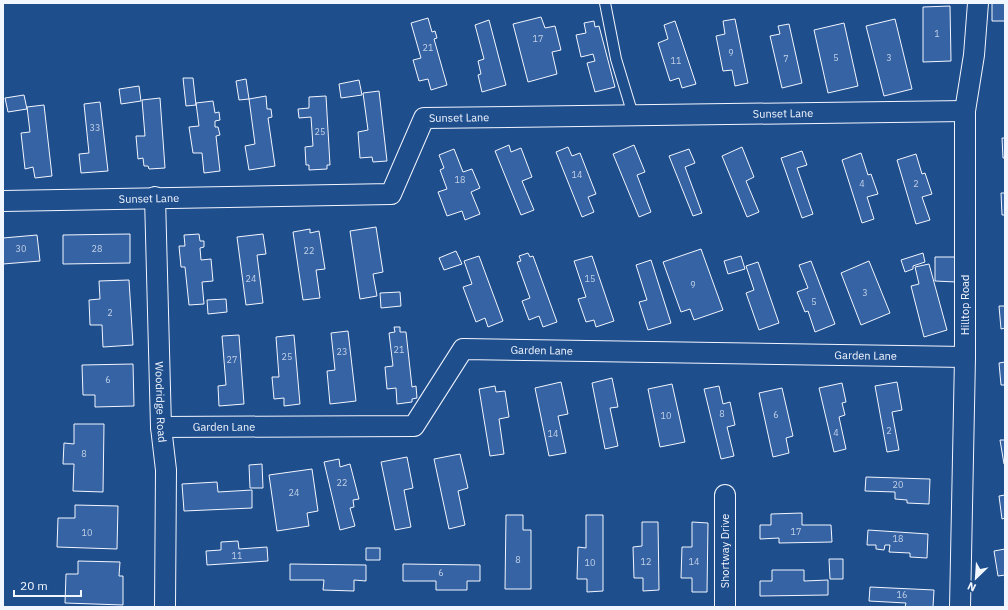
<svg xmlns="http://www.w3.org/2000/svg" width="1008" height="610" viewBox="0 0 1008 610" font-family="'IBM Plex Sans',sans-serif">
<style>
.building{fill:#3563a3;stroke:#f2f6ff}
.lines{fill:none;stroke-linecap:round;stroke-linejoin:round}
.service-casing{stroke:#f2f6ff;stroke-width:12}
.minor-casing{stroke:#f2f6ff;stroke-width:22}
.service{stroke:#1f4e8c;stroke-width:10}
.minor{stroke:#1f4e8c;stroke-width:20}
.labels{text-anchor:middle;stroke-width:3;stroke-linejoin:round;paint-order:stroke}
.number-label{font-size:9px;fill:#c3d1e8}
.street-label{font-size:11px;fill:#f2f6ff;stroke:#1f4e8c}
</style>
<rect width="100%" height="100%" fill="#1f4e8c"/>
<!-- building -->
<path class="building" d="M992,3H1005V21H992Z
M950,6L951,61L923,62V7Z
M541,17L545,28L555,26L561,50L552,52L557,74L528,82L513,24Z
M428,18L432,32L435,31L437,38L434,39L447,85L431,90L428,79L419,81L413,60L421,58L411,23Z
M735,19L748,83L735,86L732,70L723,71L716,36L725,34L723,21Z
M895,19L912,89L884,96L866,26Z
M489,20L506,85L482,92L478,75L481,74L478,61L484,59L475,25Z
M594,21L595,27L599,26L615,87L595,92L587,63L595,61L593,54L581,57L576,35L586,33L584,23Z
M675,21L696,84L682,88L679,78L670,81L658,43L668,39L664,25Z
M844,23L858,86L828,93L814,30Z
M789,24L802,83L782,88L770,36L780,34L778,26Z
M183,78H193L196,105L186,106Z
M246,79L249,99L239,100L236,81Z
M359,80L362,95L341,98L339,84Z
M139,86L141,101L121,104L119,89Z
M379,91L387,161L373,162L372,157L360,158L358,132L368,130L363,93Z
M24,95L27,109L8,112L5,98Z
M266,96L267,109H271L272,117L268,118L275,166L249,170L245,146L255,144L249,99Z
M326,96L330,165H327V169L309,170V165H306L305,147L313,146L311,117L299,118L298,109L309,108V97Z
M160,98L165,168L149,169L148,166H144L143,158L138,159L136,136H145L142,100Z
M213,101L215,113L219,112L220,120L215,121V127H218L220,135L216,136L220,171L204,173L202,153H193L189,127L199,126L196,103Z
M100,102L108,171L81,173L79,154L89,153L84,104Z
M44,105L52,176L35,178L33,167L25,169L21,133L30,132L27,107Z
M1002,138H1005V158H1003Z
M509,145L511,152L521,148L532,177L522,181L534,210L521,215L495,151Z
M634,145L645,172L637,175L651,212L639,217L613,154Z
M568,147L572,156L580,153L596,194L588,197L594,212L582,217L556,152Z
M742,147L754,177L746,181L759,212L747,217L722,156Z
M454,149L463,172L472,169L480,188L471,192L480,214L465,220L462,211L447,216L438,192L447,189L440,170L444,168L439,155Z
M689,149L695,163L685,167L702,213L693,216L669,156Z
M802,151L807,165L797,168L813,214L802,218L781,158Z
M861,153L868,175L871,174L878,194L867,197L874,219L862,223L842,160Z
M916,154L922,174L925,173L932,194L922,197L930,220L916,224L897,160Z
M1001,193H1005V215H1002Z
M376,227L383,272L373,274L377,296L360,299L350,231Z
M310,229V233L319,231L325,269L316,270L320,298L303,300L293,232Z
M130,234V263L63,264V235Z
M199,234L200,241H204V247L200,248L201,260L211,259L213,281L202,282L204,304L189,305L185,267H181L179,246H185L184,235Z
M263,234L266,254L257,255L263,303L246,305L237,237Z
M37,235L40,261L3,264V238Z
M701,249L723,310L694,320L690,309L681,312L663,262Z
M456,251L462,264L444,270L439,258Z
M528,253L530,257L533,256L557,322L543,327L539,316L529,320L522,301L530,298L517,262L521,261L519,256Z
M923,253L925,262L913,266V269L905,272L901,260Z
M479,256L503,321L488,327L485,318L476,322L463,287L472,284L464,261Z
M592,256L614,321L596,327L594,320L586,322L578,299L586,297L574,261Z
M741,256L745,269L728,274L724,261Z
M935,257H956V282L935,281Z
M651,260L671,323L648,330L639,302L647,300L636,265Z
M811,261L835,324L815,332L808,311L805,312L797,292L808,288L799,265Z
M869,261L890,313L861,325L841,273Z
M758,262L779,323L759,330L746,293L754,290L746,266Z
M929,264L947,330L924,337L911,286L919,284L915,267Z
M129,280L133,345L103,347L102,325H90L89,300L100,299L99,281Z
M400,292L401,306L381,308L380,293Z
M226,299L227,312L208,314L207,300Z
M999,306H1005V328L1001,329Z
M394,327H400V332H406L412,387L416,386L417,398L412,399V402L397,404L396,388L387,389L385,367L393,366L389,333L395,332Z
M348,331L356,401L330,404L327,371L335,370L331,333Z
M239,335L244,404L219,406L218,386L226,385L222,336Z
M294,335L300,404L284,406V398L274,399L272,377H279L276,337Z
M1005,362V385H1001L999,363Z
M133,364L134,406L95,407V395H83L82,365Z
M612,378L618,407L610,408L618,446L605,449L592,383Z
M561,382L568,414L558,416L566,453L549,456L535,388Z
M897,382L902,410L892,412L899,450L887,452L875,386Z
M842,383L846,402L842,403L845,415L839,417L846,449L834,452L819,388Z
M672,384L685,442L660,447L648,389Z
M495,386L496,392L505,391L509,417L499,419L504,454L490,456L479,389Z
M719,386L723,404L730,402L735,425L727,427L734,456L721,459L704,389Z
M782,388L793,436L786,438L789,453L773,457L759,393Z
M74,424H104L103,492L73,491L74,464H63L64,443L74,444Z
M1000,440H1005V464H1004Z
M460,454L468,488L458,491L465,525L449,529L434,459Z
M407,457L413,488L404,490L411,527L395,530L381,462Z
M339,459L340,467L350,464L359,499L353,500L354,507L350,508L355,526L340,530L324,462Z
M262,464L263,488H250L249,465Z
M312,469L318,511L307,513L309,526L277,531L269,475Z
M866,477L930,479L929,504L907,503V500L895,499V492L865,491Z
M217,482L218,492L252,490V508L184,511L182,484Z
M1005,495V518L1002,519L999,496Z
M75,505L118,506L117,549L57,547L58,518H75Z
M802,513V525H831L832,542L779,543V538L760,539V525H771V514Z
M506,515H523V530H531V589H505Z
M586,515H603V591L587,592V579H577L578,547L586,548Z
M642,522H658L659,590L643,591V578H634L633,547L642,546Z
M692,522L708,523L707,592H692V578H681L682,547H692Z
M868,530L928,534L927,558L910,557V553L889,552L890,545H885L884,550L876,549V545H867Z
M238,541L239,549L267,547L268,561L207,565L206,551L221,550V542Z
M366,548H380V560H366Z
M1005,549V575L998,576L994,551Z
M829,559H843V579H830Z
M78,561L120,562L119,576H123V605L65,603L66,574H78Z
M290,564L366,565V581L354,580V591L323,590L324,580H290Z
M403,564L480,565V581H467V590H436V581H403Z
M772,570H804V581L828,580V595L760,596V581H772Z
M870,587L934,590L933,607H905L906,603L869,601Z"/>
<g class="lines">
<!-- service casing -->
<g class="service-casing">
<path id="service" d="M605,3L616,59L633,115"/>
</g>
<!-- minor casing -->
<g class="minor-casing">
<g id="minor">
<path id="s1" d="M155,197L161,427L166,470L165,607"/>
<path id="s2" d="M3,201L391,194L424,118L965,111"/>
<path id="s3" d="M161,427L414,426L463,349L965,357"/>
<path d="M725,607V495"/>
<path d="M960,607L965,357V111L974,55L978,3"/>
</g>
</g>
<!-- service -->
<use href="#service" class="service"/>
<!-- minor -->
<use href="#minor" class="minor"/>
</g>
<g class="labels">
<!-- number labels -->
<g class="number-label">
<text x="937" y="37">1</text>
<text x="538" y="42">17</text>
<text x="428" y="51">21</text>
<text x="731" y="56">9</text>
<text x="836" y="61">5</text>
<text x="889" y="61">3</text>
<text x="786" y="62">7</text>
<text x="676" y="64">11</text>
<text x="95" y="131">33</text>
<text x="320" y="135">25</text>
<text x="577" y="178">14</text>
<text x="460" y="183">18</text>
<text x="862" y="187">4</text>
<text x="916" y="187">2</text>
<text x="21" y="252">30</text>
<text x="97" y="252">28</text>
<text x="309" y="254">22</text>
<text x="251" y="282">24</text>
<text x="590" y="282">15</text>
<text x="693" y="288">9</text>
<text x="865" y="296">3</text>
<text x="814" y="305">5</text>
<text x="110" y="316">2</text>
<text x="399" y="353">21</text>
<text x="342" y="355">23</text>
<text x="287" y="360">25</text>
<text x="232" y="363">27</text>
<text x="108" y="383">6</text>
<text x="722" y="417">8</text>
<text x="776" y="418">6</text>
<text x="666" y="419">10</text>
<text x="889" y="434">2</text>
<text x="836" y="436">4</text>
<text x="553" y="437">14</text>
<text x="84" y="457">8</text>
<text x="342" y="486">22</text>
<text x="898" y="488">20</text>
<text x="294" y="496">24</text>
<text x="796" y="535">17</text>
<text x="87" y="536">10</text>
<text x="898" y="542">18</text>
<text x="237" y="559">11</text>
<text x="518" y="563">8</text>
<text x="646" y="565">12</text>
<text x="694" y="565">14</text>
<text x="590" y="566">10</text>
<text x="441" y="576">6</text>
<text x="902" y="598">16</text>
</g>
<!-- street labels -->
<g class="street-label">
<text dy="4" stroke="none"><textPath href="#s2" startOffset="830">Sunset Lane</textPath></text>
<text dy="4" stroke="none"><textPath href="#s2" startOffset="506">Sunset Lane</textPath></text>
<text dy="4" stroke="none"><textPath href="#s2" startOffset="146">Sunset Lane</textPath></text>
<text transform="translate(965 305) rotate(-90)" y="4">Hilltop Road</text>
<text dy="4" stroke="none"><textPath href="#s3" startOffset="423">Garden Lane</textPath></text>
<text dy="4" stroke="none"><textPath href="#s3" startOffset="747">Garden Lane</textPath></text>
<text dy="4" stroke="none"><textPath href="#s1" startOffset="205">Woodridge Road</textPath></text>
<text dy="4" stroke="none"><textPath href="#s3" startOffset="63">Garden Lane</textPath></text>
<text transform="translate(725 551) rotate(-90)" y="4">Shortway Drive</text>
</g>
</g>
<!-- border -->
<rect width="1008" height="610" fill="none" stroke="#f2f6ff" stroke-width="8"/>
<!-- north arrow -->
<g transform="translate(976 578) rotate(205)" stroke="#1f4e8c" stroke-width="3" paint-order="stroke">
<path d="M0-3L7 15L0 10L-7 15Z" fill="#f2f6ff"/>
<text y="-6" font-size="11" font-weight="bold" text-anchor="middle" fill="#f2f6ff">N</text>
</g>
<!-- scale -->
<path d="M14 590v6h67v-6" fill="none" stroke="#f2f6ff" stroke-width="2"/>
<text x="20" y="590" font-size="12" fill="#f2f6ff" stroke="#1f4e8c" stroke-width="3" paint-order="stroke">20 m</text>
</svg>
